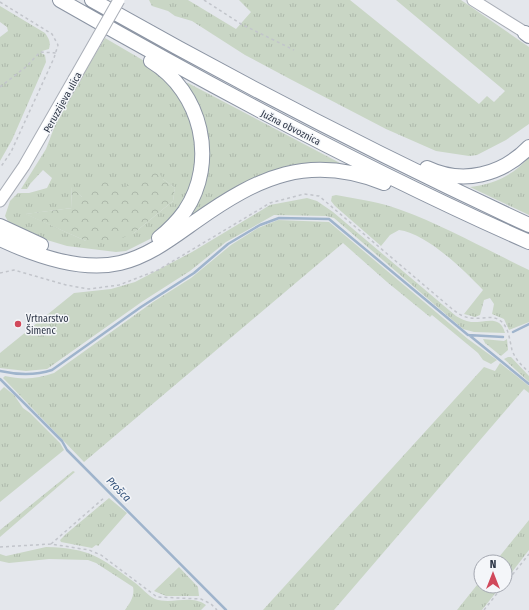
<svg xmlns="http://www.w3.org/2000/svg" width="529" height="610" viewBox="0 0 529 610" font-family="'Fira Sans Condensed',sans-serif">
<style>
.grass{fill:url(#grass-tufts);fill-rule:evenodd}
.forest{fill:url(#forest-crowns)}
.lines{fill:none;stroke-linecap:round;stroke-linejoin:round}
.stream{stroke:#9fb4cc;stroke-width:2.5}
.secondary-casing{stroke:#a9aeb7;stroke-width:13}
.highway-casing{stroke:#8b94a3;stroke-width:16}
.path{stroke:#c2c5cb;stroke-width:1.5;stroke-dasharray:3 3;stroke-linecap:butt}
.secondary{stroke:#fff;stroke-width:11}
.highway{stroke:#fff;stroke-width:14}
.secondary-bridge-casing{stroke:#a9aeb7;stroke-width:13;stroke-linecap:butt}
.secondary-bridge{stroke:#fff;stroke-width:11}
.poi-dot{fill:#d1495b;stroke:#f4f6f9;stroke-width:1.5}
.labels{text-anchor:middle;stroke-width:3;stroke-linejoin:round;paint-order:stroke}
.street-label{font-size:10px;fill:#2b3445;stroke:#f4f6f9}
.poi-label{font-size:10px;fill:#2b3445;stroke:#f4f6f9;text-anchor:start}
.water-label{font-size:11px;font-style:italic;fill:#34527a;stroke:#f4f6f9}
</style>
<defs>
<pattern id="grass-tufts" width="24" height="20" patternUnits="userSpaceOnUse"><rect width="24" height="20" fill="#c9d6c5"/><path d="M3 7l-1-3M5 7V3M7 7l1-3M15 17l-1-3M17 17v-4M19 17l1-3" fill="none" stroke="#adb8ab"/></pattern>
<pattern id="forest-crowns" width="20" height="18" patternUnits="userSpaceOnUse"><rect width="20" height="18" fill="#c9d6c5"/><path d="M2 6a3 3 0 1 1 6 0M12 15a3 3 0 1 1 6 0" fill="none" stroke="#adb8ab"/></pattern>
</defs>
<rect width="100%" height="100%" fill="#e4e7ec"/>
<!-- grass -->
<path class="grass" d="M149,0H188L236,29L251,12L239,0H350L479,104L487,96L494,102L505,91L396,0H461L529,47V124L506,140L477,155L469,156L436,151L386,129L290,79L245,55L192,21L175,16L168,11L152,6Z
M0,6L45,33C49,39 51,42 49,49L42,51L41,53L45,55L46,62L12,140L0,161V37L8,31L7,27L0,22Z
M105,38L146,62L168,79L193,120L199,156L184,205L154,237L126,251L116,252L67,246L27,234L10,225L5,216L10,201L18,193H29L47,188L52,178L43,170L30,184L27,189H21L46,149L59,115ZM163,179L175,188L173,201L134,233L86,241L26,214L72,208L71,187L82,197H122L144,184Z
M185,83H188L340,163L341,165L306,167L182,227L201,183Z
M529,157V215L470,187C494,184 514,175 529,157Z
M336,195C358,199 380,202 401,210C445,226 487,250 529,270V322L509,330L504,319L492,314L494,304L490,298L484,300L480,315L475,317L464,314L483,290C464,270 426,233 399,230L390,235L381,246L335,206L331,201L332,196Z
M307,198L317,201L333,212L456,316C461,319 465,321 471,322C485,323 500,314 505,333L474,332L463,329L334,218L326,216L274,215L226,242L190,271L143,301L47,369L26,371L0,368V353L74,293L111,289L135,282L192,252L270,205Z
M278,220L329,222L468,339L497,360L491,364L483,360L478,353L432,315L430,317L387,282L343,243L84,462L3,378L5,376C23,380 37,379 54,373L153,302L191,278L231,245L258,228Z
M483,339L504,341L507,339L508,350L501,356L485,343Z
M508,357H511L529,376V382L504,359Z
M500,363L529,386V393L524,389L334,610H263L484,367L495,371Z
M4,387L14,395L23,408L30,413L60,443L64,450L0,502V391Z
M73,471L75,472L0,537V530Z
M109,498L127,513L98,546L96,545L92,548L61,542L60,540L66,534Z
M529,520V550L505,581V562H495Z
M46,547C90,548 100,557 134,582C141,587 148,596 155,599C172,605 190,594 206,605L201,610H125C130,603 135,596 133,587L96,563L88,560L49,559L9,563L0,561V554L6,556Z
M179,567L198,587L199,596H166L154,591Z
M481,580V586H501L482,610H457Z"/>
<!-- forest -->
<path class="forest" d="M153,164L163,179L175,188L173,201L134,233L115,241H86L25,214L72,208L71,186L82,197L103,174L122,196L131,179L144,183Z"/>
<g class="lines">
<!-- stream -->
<path class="stream" d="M513,332L529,324
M469,335L529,384
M0,371C18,375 34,376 52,370L141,307L194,273L228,244L260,225L279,218L329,219L468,335L503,337
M0,379L62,441L67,450L226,610"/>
<!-- secondary casing -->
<g class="secondary-casing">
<path id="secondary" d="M473,0L529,35
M0,201L24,166L74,79"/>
</g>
<!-- highway casing -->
<g class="highway-casing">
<path id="highway" d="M60,0C212,87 368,171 529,242
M92,0C235,81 380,156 529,225
M525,33L529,36
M151,61C202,92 218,162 185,211C177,222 169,230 159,238
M427,168C463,185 502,175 529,147
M0,226L41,245
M0,239C34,255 82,272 120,263C149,256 172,238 196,221C258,177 309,153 384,183"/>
</g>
<!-- path -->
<path class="path" d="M204,0L241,24L294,50
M0,2L52,34L58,45L54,58L11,152L0,168
M0,87L27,66L40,52L56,53
M0,273L14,270L66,285L89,289L119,285L158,270L270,203L304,194L319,196L451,308C457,313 463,317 470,318C482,320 494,313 503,323C509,330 510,342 512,350C515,359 522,366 529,372
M51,544L105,497
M0,547L51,544L89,550L101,555L157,597L201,599L211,604L217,610
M505,584L529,554
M484,610L503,586"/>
<!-- secondary -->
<use href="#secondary" class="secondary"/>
<!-- highway -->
<use href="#highway" class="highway"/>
<!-- secondary-bridge casing -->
<g class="secondary-bridge-casing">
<path id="secondary-bridge" d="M74,79L119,0"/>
</g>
<!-- secondary-bridge -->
<use href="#secondary-bridge" class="secondary-bridge"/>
</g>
<!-- markers -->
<circle class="poi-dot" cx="18" cy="324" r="4"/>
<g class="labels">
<!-- street labels -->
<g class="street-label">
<text transform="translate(62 102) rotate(-61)" y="4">Peruzzijeva ulica</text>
<text transform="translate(291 127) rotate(27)" y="4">Južna obvoznica</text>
</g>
<!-- poi labels -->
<g class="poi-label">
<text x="26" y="322">Vrtnarstvo<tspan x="26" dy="12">Šimenc</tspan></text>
</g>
<!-- water labels -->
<g class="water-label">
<text transform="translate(119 489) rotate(46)" y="4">Prošca</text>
</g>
</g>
<!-- north arrow -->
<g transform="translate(493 574)"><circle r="19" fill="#f4f6f9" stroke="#a4a8b1"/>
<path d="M0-3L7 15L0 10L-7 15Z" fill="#d1495b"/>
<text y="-6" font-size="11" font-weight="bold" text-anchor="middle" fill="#2b3445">N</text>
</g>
</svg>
